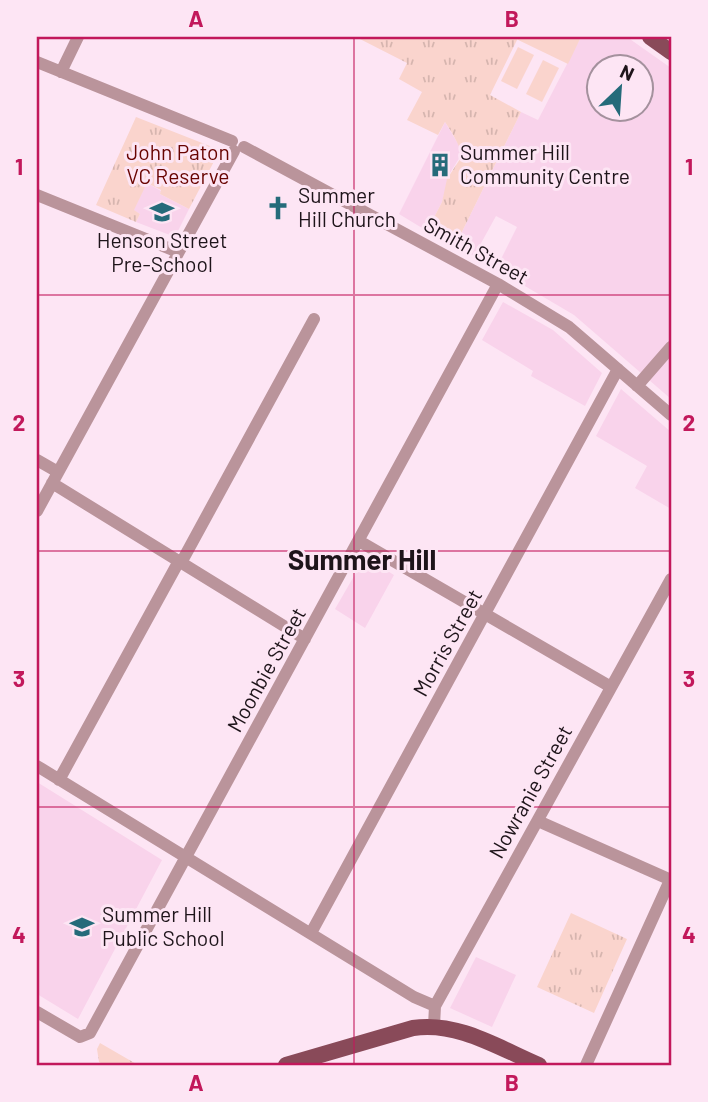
<svg xmlns="http://www.w3.org/2000/svg" width="708" height="1102" viewBox="0 0 708 1102" font-family="Barlow,sans-serif">
<style>
.built{fill:#f9d3eb;fill-rule:evenodd}
.grass{fill:url(#grass-tufts)}
.pitch{fill:#fad4cd}
.lines{fill:none;stroke-linecap:round;stroke-linejoin:round}
.minor{stroke:#ba949b;stroke-width:12}
.major{stroke:#894a59;stroke-width:16}
.grid{fill:none;stroke:#c2185b;stroke-width:2;stroke-opacity:0.55}
.labels{text-anchor:middle;stroke-width:6;stroke-linejoin:round;paint-order:stroke}
.park-label{font-size:21px;fill:#680300;stroke:#fde5f4}
.poi-label{font-size:21px;fill:#1e141a;stroke:#fde5f4;text-anchor:start}
.street-label{font-size:21px;fill:#1e141a;stroke:#fde5f4}
.district-label{font-size:28px;font-weight:bold;fill:#1e141a;stroke:#fde5f4}
.neatline{fill:none;stroke:#c2185b;stroke-width:2.5}
.grid-label{font-size:23px;text-anchor:middle;font-weight:bold;fill:#c2185b}
</style>
<defs>
<pattern id="grass-tufts" width="24" height="20" patternUnits="userSpaceOnUse" patternTransform="scale(1.75)"><rect width="24" height="20" fill="#fad4cd"/><path d="M3 7l-1-3M5 7V3M7 7l1-3M15 17l-1-3M17 17v-4M19 17l1-3" fill="none" stroke="#d6b5af"/></pattern>
</defs>
<rect width="100%" height="100%" fill="#fde5f4"/>
<!-- built -->
<path class="built" d="M581,37H627L671,68V399L574,315L496,269L517,227L496,216L474,256L455,246L521,112L538,120ZM600,66H642V108H600Z
M445,122L463,152L450,173L442,202L427,231L399,214Z
M147,183L161,191L160,194L189,209L175,237L136,222L140,214L133,210Z
M503,302L553,330L602,373L585,406L531,376L533,371L482,340Z
M621,389L671,432V509L635,488L647,466L596,436Z
M365,557L394,575L365,628L335,609Z
M37,782L162,860L78,1019L37,994Z
M476,957L516,975L492,1027L450,1008Z"/>
<!-- grass -->
<path class="grass" d="M356,37L518,38L490,95L521,112L455,246L427,231L442,202L447,179L462,156C462,149 450,129 445,122L438,135L407,120L422,92L399,79L407,63Z
M136,117L220,150L189,209L160,194L161,190L147,183L134,210L140,214L136,222L96,205Z
M571,913L627,939L594,1013L537,987Z
M100,1043L138,1065H104L99,1062L97,1049Z"/>
<!-- pitch -->
<path class="pitch" d="M512,37H581L568,64Z
M518,47L534,55L517,89L501,81Z
M543,60L559,68L542,102L526,94Z"/>
<g class="lines">
<!-- minor -->
<path class="minor" d="M37,62L232,141
M61,72L78,37
M244,147L498,284L569,327L671,415
M37,195L178,252
M637,386L671,347
M37,460L58,472
M52,483L305,639
M37,511L234,151
M359,541L611,687
M181,563L314,319
M37,766L414,997L435,1006
M59,780L179,561
M538,821L671,880
M311,933L618,369
M37,1012L80,1037L90,1033L498,284
M434,1026L435,1006L671,579
M586,1065L671,878"/>
<!-- major -->
<path class="major" d="M650,37L671,52
M286,1065L413,1028C457,1021 499,1048 539,1065"/>
</g>
<!-- grid -->
<path class="grid" d="M354,37V1065M37,295H671M37,551H671M37,807H671"/>
<!-- icons -->
<defs>
<g id="building-bare" transform="scale(1.89)"><path d="M-4-6H4V6H1V3H-1V6H-4ZM-2.5-4.3h1.7v1.8h-1.7ZM.8-4.3h1.7v1.8H.8ZM-2.5-1h1.7V.8h-1.7ZM.8-1h1.7V.8H.8Z" fill="#256b7a" stroke="#fde5f4" stroke-width="2.5" paint-order="stroke"/></g>
<g id="church-bare" transform="scale(1.89)"><path d="M-1.2-6h2.4v3.5h3.3v2.4h-3.3V6h-2.4V-.1h-3.3v-2.4h3.3Z" fill="#256b7a" stroke="#fde5f4" stroke-width="2.5" paint-order="stroke"/></g>
<g id="school-bare" transform="scale(1.89)"><path d="M0-5L7-2L0 1L-7-2ZM-4 1L0 2.5L4 1V4Q0 6-4 4Z" fill="#256b7a" stroke="#fde5f4" stroke-width="2.5" paint-order="stroke"/></g>
</defs>
<g fill-rule="evenodd">
<use href="#building-bare" x="440" y="165"/>
<use href="#church-bare" x="278" y="208"/>
<use href="#school-bare" x="162" y="212"/>
<use href="#school-bare" x="82" y="927"/>
</g>
<g class="labels">
<!-- park labels -->
<g class="park-label">
<text x="178" y="160">John Paton<tspan x="178" dy="24">VC Reserve</tspan></text>
</g>
<!-- poi labels -->
<g class="poi-label">
<text x="460" y="160">Summer Hill<tspan x="460" dy="24">Community Centre</tspan></text>
<text x="298" y="203">Summer<tspan x="298" dy="24">Hill Church</tspan></text>
<text x="162" y="248" text-anchor="middle">Henson Street<tspan x="162" dy="24">Pre-School</tspan></text>
<text x="102" y="922">Summer Hill<tspan x="102" dy="24">Public School</tspan></text>
</g>
<!-- street labels -->
<g class="street-label">
<text transform="translate(476 251) rotate(29)" y="7">Smith Street</text>
<text transform="translate(448 643) rotate(-61)" y="7">Morris Street</text>
<text transform="translate(267 670) rotate(-61)" y="7">Moonbie Street</text>
<text transform="translate(531 792) rotate(-61)" y="7">Nowranie Street</text>
</g>
<!-- district labels -->
<g class="district-label">
<text x="362" y="570">Summer Hill</text>
</g>
</g>
<!-- border -->
<rect width="708" height="1102" fill="none" stroke="#fde5f4" stroke-width="77"/>
<!-- north arrow -->
<g transform="translate(620 88) rotate(25)"><circle r="33" fill="#fde5f4" stroke="#a4919d" stroke-width="2"/>
<path d="M0-5L12 26L0 18L-12 26Z" fill="#256b7a"/>
<text y="-10" font-size="19" font-weight="bold" text-anchor="middle" fill="#1e141a">N</text>
</g>
<rect x="38" y="38" width="632" height="1026" class="neatline"/>
<g class="grid-label">
<text x="196" y="27">A</text>
<text x="512" y="27">B</text>
<text x="19" y="175">1</text>
<text x="689" y="175">1</text>
<text x="19" y="431">2</text>
<text x="689" y="431">2</text>
<text x="19" y="687">3</text>
<text x="689" y="687">3</text>
<text x="19" y="943">4</text>
<text x="689" y="943">4</text>
<text x="196" y="1091">A</text>
<text x="512" y="1091">B</text>
</g>
</svg>
